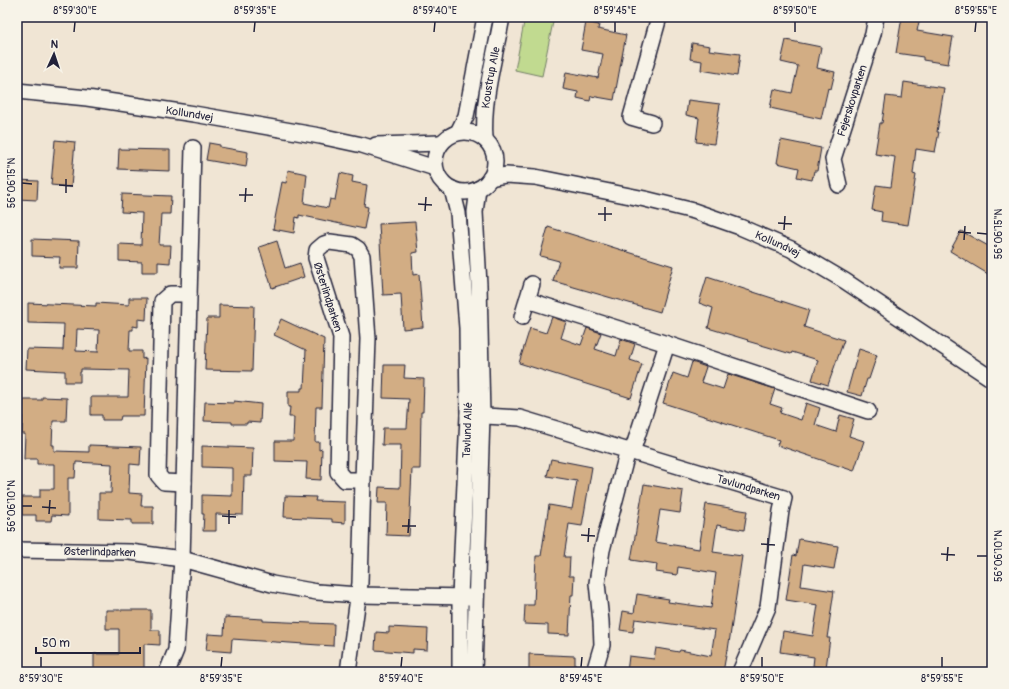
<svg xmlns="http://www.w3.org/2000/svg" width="1009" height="689" viewBox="0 0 1009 689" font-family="Pangolin,sans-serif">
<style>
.green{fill:#c1da90;stroke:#727e66}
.building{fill:#d2ad84;stroke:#22223b;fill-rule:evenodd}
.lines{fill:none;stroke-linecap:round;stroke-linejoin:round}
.minor-casing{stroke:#22223b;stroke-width:18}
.minor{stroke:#f7f3e8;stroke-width:15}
.ticks{fill:none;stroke:#22223b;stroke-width:1.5}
.labels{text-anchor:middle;stroke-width:3;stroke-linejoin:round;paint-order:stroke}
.street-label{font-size:11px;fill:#22223b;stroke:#f7f3e8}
.neatline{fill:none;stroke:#22223b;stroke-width:1.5}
.ticks-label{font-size:10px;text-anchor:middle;fill:#22223b}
</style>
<rect width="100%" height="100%" fill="#f0e5d4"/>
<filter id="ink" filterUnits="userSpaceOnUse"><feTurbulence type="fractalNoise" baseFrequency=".025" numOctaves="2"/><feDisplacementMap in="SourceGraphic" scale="8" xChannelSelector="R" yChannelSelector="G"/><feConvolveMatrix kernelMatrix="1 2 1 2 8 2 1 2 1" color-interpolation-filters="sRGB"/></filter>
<g filter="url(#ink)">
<!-- green -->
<path class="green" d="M525,17H554L542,76L515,70Z"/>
<!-- building -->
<path class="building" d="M902,17H920L917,31L953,37L948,64L923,60V57L896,53Z
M586,22L599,25L598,29L626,35L614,100L591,96L590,101L577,98L578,92L563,89L566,72L598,78L603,54L581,50Z
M786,40L821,47L817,68L835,72L831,89L828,88L821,119L770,108L774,89L792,93L798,66L781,62Z
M692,43L710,46L709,50L740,54L737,76L701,70L702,61L690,59Z
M904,82L944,88L937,132H939L935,152L916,149L913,174L916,175L908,225L881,221L882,212L872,210L876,185L891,187L895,157L875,154L880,123H882L886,96L902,98Z
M688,100L720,104L714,144L696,142L699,118L686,115Z
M55,140L75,142L71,187L51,185Z
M781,140L821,148L817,171H814L812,180L797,177L799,168L777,163Z
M209,143L220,145V147L248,152L246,167L206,160Z
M119,149L170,150V171L118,169Z
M288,170L307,174L304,203L328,208L330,199L335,200L340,173L353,176L352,182L367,185L364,206L368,207L364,229L299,215V218L296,217L294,233L273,229L282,182L286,183Z
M17,180L38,181L37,200L17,199Z
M122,194L171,196L170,214H161L159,245H171L170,263L158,262V272H142V262L119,261V244L141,245L142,213L121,212Z
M415,222L418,252L412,253L413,275L419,274L423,327L403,329L401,294L383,295L379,224Z
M548,227L673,266L660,312L553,281L559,261L540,256Z
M961,231L992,248V268L988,274L950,251Z
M32,239L79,241L78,268H59L60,257L32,256Z
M277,241L285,268L300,263L304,277L272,288L259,247Z
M707,277L809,310L804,327L844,340L828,385L812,380L818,360L792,352L791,354L768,347L747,341L748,340L708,328L713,308L699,303Z
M129,298H147L146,320L138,319V327L133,326V330H130L129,351H142V359L146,358L144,416H121L120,420H102V415H91V397H128L129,370L81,369V372H80V382H65V371L26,369L27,349L63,350L64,324L28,323V303L96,306V303L129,305ZM77,329L99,330L98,352L76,351Z
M219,305L254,306L252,371L205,370L207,318H219Z
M552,317L566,322L561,338L581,345L587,328L601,333L595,349L616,356L621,339L635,344L630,360L642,364L631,398L519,363L530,328L546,333Z
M281,319L324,339L322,407H316L315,442H319V450L322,449L321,480L306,479L307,462L275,461V441H293L294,417H289L290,407H288V391H301V388H304L306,350L274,335Z
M859,349L877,355L869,379H867L862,396L847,392Z
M692,362L706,367L701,382L723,389L728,374L775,389L770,404L782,408L780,413L801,420L806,403L820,408L815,425L836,432L840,415L854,419L849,436L864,441L854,471L777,445L779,440L663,403L673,373L687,378Z
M384,365H405L404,378L424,379L423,412H421L420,469H412L409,536L386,535L387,503H378L379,487L400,488L401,445H382L383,428H407L409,399L383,398Z
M42,397L67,398L66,421H53L52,445H54V451L89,452V445L141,447L140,465L130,464L129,493L142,494L141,506H153V524H132V520L99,519V493H111L112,464L76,462L75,478H68V516L52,515L51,521H36V515H22V497H40V489H54V464H37V459H24L25,434H22L23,400H42Z
M234,401L261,404L260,423L247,422V424H232V422L204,421L205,402L234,403Z
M202,446L253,448L252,476H244L243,515L216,514V531H203L204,514H202V495L232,496V468L202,467Z
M551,459L592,467L582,526L569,524L564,557H570L569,576H574L573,595H571L569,635L548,634V625L524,624L525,605H534L536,556H541L549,505L572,509L577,481L547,476Z
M644,484L683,491L680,513L660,510L655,542L699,549L706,504L747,511L744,530L717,525L713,552L742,556L728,650H727L723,672H627L629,656L654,659L656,648L679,652L680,650L711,656L715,630L635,619L633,632L620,630L623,611L634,613L637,594L669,599L668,602L711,608L716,573L678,567L677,575L656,572L657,564L631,560Z
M285,496L316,497L315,501L345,502V523L332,522V519L284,517Z
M799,539L838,546L834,569L804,564L801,586L834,591L827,638H830L826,668L813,666L814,657L780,652L783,631L813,636L818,605L786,600L793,555L796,556Z
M106,610H151V630H160V645L144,644V672H94V654H119V629H106Z
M225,617L263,619V621L334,624L333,646L232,639L231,652L206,650L208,634L224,635Z
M389,627L428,629L427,650L413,649V653L375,650L376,632L389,633Z
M529,654L575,656V672H529Z"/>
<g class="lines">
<!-- minor casing -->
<g class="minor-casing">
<g id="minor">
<path id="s1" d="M17,91L87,98L194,114L320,136L362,145L435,168"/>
<path d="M652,123L631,117L659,17"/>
<path d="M458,132L466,116L485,17"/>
<circle cx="465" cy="162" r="30"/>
<path id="s2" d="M485,139C482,98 495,57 502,17"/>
<path d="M376,145L441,143"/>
<path id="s3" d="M490,178L506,175L535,177L645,199L694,211L740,227L791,249L845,281L992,379"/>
<path id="s4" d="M839,185L833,159L873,34L876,17"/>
<path d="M452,189L458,213L467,328L468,415L460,597V672"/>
<path d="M527,300L667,344L868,411"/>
<path d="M522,317L532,284"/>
<path id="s5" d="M468,415L520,418L784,498L781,511L768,607L740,672"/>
<path d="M632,452L667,344"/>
<path d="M184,483L164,482L158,475L162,301L170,294H189"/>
<path id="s6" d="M17,550L130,552L182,559L272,584L317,592L358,595L469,597"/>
<path d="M167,672L176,650L182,559L193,148"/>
<path id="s7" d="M348,672L360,583L363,480L368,339L362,256L358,249L352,245L330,242L324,244L317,250L316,258L341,337L338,472L345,480H363"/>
<path d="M474,672L482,416L479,285L475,212L478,189"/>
<path d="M594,672L602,645L601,621L597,583L602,550L628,450"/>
</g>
</g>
<!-- minor -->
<use href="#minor" class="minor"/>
</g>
</g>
<!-- ticks -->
<path class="ticks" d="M74,32L75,22M254,32L255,22M434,32L435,22M615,32V22M795,32V22M975,32L976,22M22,183L32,184M59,185L73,186M66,193V179M239,195H253M245,202L246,188M418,204L432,205M425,211L426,197M598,214H612M605,221V207M778,223L792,224M784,230L785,216M958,232L971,233M977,233L987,234M964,240L965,226M22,506H32M42,507L56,508M49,514L50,500M222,516L236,517M229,524V510M402,526H416M408,533L409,519M581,535L595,536M588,542L589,528M761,544L775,545M768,552V538M941,554L955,555M977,556H987M947,561L948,547M41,667V657M221,667L222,657M401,667L402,657M581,667L582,657M762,667V657M942,667V657"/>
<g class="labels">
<!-- street labels -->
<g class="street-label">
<text dy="4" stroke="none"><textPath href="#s2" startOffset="62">Koustrup Alle</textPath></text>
<text dy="4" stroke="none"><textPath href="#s4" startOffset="88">Fejerskovparken</textPath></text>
<text dy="4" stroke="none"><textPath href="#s1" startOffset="174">Kollundvej</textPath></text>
<text dy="4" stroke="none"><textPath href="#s3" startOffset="298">Kollundvej</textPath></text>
<text dy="4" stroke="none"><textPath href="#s7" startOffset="519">Østerlindparken</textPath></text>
<text transform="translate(467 430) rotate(-88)" y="4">Tavlund Allé</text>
<text dy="4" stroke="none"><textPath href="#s5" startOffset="291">Tavlundparken</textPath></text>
<text dy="4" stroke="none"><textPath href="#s6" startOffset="83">Østerlindparken</textPath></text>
</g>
</g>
<!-- margin -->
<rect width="1009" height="689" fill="none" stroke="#f7f3e8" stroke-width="44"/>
<!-- north arrow -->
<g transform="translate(54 54) rotate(3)" stroke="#f7f3e8" stroke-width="3" paint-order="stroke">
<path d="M0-3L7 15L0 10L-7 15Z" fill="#22223b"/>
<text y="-6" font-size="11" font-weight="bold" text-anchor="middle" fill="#22223b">N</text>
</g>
<!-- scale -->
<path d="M36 647v6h104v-6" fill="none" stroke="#22223b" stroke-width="2"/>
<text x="42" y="647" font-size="12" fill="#22223b" stroke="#f7f3e8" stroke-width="3" paint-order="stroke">50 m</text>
<rect x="22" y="22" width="965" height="645" class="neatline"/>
<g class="ticks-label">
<text x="75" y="14">8°59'30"E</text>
<text x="255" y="14">8°59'35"E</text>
<text x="435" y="14">8°59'40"E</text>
<text x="615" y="14">8°59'45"E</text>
<text x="795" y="14">8°59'50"E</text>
<text x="976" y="14">8°59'55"E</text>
<text transform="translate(11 183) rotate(-90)" y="4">56°06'15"N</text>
<text transform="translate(998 234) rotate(-90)" y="4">56°06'15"N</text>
<text transform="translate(11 506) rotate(-90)" y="4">56°06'10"N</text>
<text transform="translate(998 556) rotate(-90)" y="4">56°06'10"N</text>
<text x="41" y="682">8°59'30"E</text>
<text x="221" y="682">8°59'35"E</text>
<text x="401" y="682">8°59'40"E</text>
<text x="581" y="682">8°59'45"E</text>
<text x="762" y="682">8°59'50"E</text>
<text x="942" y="682">8°59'55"E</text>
</g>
</svg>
